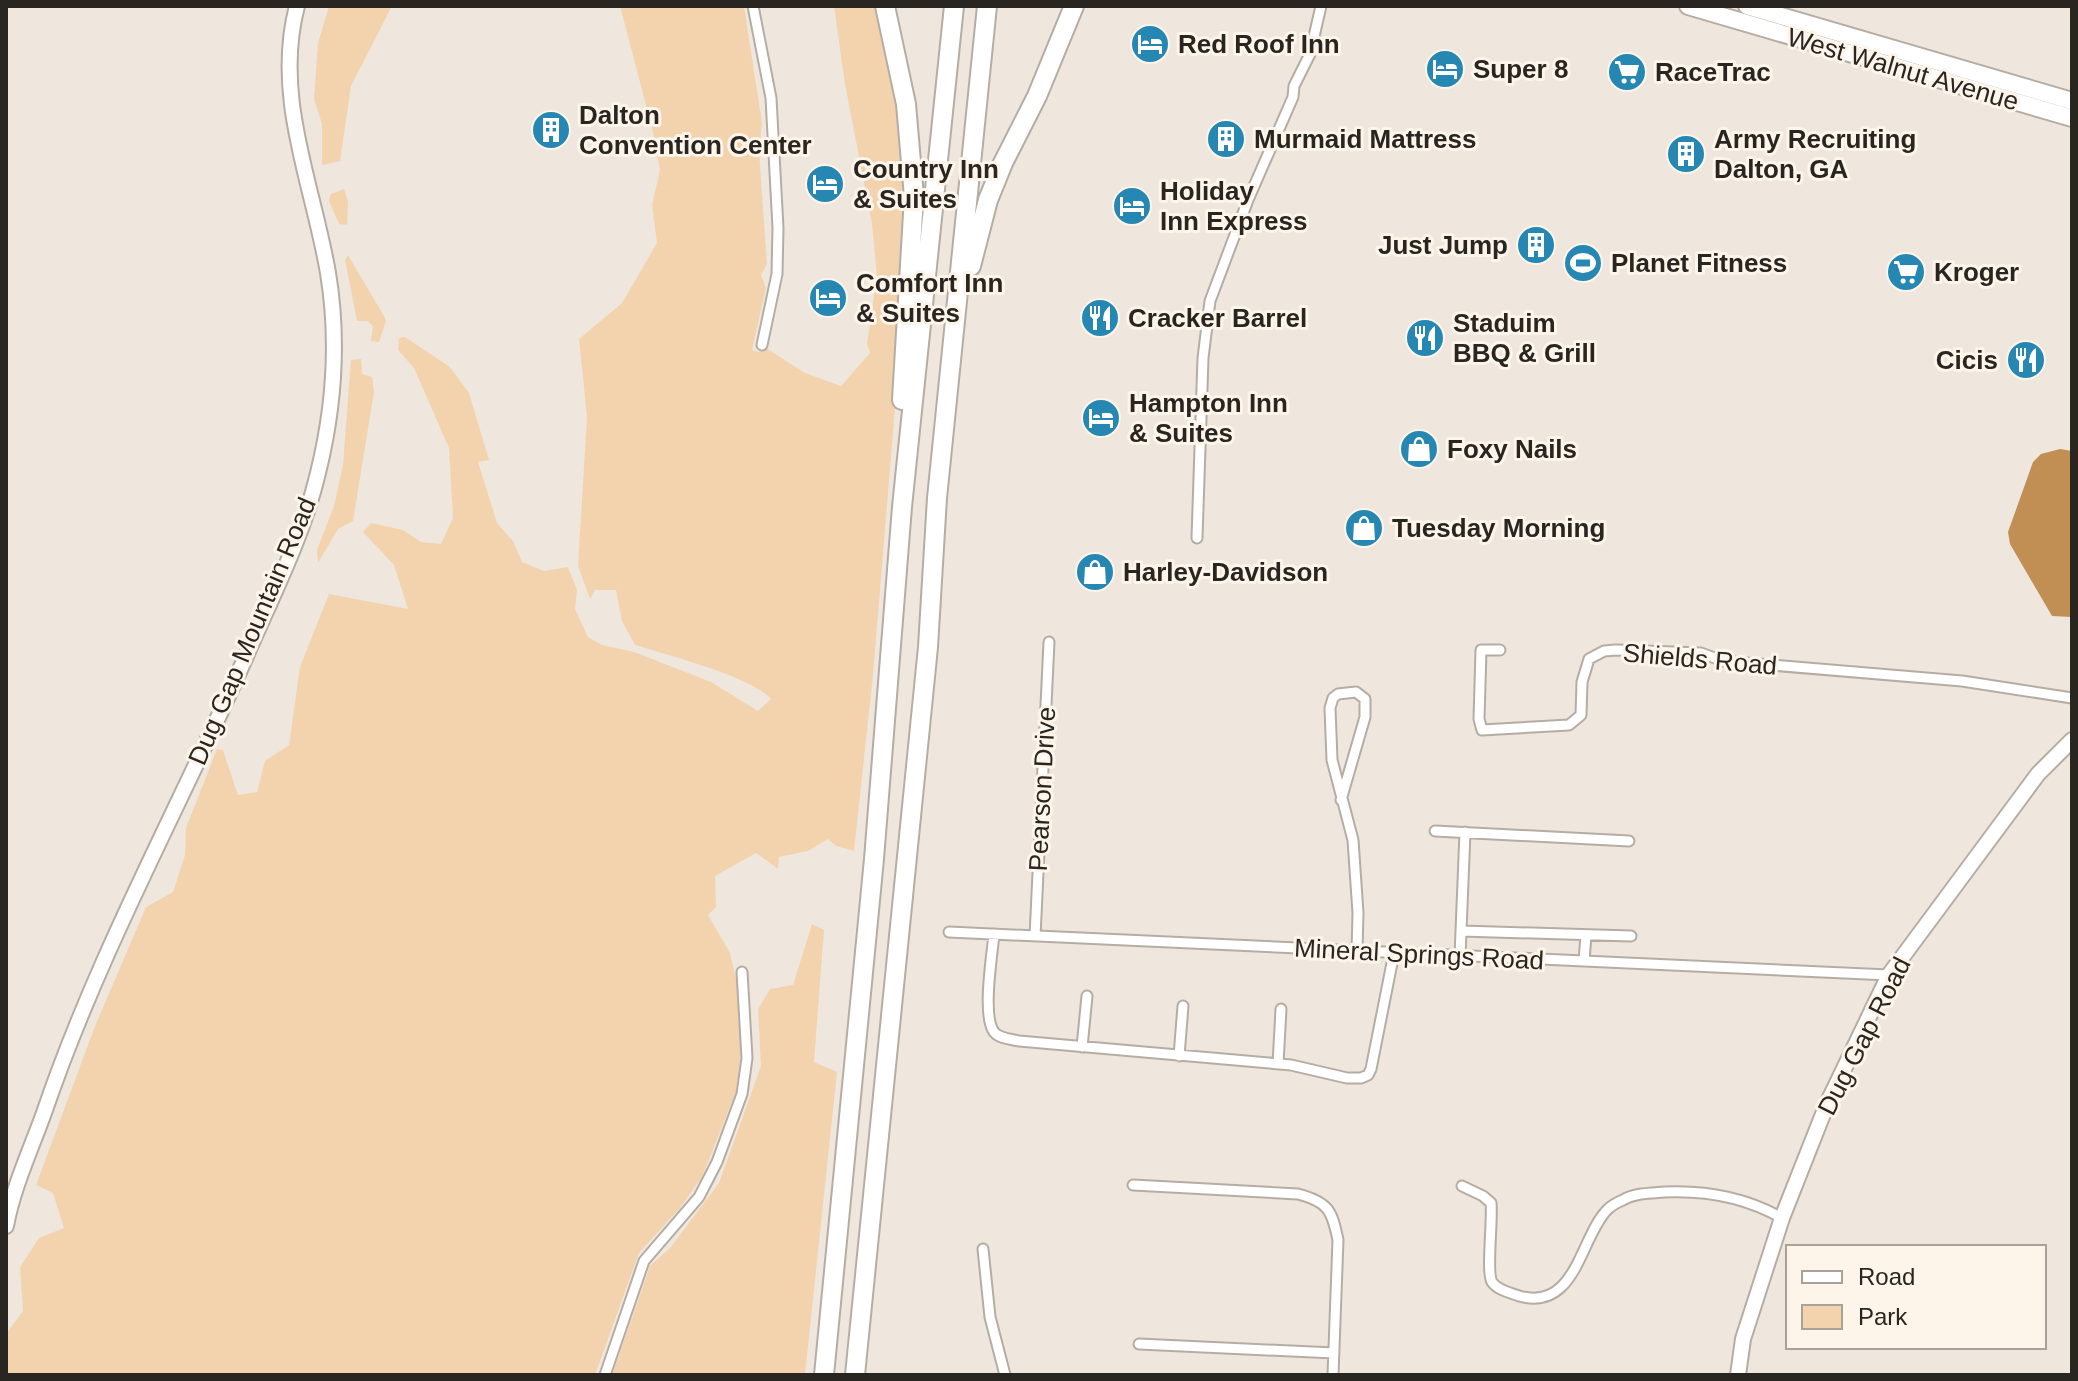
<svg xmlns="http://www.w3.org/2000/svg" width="2078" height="1381" viewBox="0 0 2078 1381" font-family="Arial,sans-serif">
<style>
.green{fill:#f3d3ae}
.water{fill:#c18f53}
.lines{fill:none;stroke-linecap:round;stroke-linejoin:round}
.street-casing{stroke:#b5ada4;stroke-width:13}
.secondary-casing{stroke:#b5ada4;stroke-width:18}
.primary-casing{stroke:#b5ada4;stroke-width:20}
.highway-casing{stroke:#b5ada4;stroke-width:22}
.street{stroke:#fff;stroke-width:9}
.secondary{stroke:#fff;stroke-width:14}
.primary{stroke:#fff;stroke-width:16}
.highway{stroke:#fff;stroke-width:18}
.labels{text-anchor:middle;stroke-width:6;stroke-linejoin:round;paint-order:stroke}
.poi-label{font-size:26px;font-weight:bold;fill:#292622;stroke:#fdf4ea;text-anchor:start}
.street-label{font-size:26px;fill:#292622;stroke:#fdf4ea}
</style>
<rect width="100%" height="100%" fill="#efe7dd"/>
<!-- green -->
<path class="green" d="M329,6H392L351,86L340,161L322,165V124L314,99L318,43Z
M620,6H744L762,123L759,151L767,264L761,275L766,288L752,350L758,352L766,348L805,373L841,386L870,353L867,344L877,276L872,224L845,84L834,6H876L878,12L899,94L909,239L873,675L854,851L836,846L828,839L808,851L779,857L778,869L756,853L715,876L716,907L708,915L730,953L739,992L741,1047L737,1089L702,1177L680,1208L639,1253L595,1375H6V1334L23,1311L20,1267L39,1238L64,1228L53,1193L36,1185L95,1026L146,907L173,892L185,855L186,828L217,749L223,750L238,795L257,792L265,761L289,745L300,667L329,594L408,609L394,565L363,532L371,523L403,530L421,542L441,544L453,518L449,448L414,368L398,350L399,338L405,337L450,367L469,393L489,460L478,462L497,523L513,541L522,562L544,571L568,567L577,590L575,609L588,637L602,645L634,652L711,682L758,711L771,699C750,676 667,655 635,645L622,621L616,590H595L590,599L578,566L587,417L579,339L622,303L657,243L652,205L660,170L652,128Z
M344,189L348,201L347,225L339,224L329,201L331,194Z
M348,255L384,316L386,321L379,342L371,341L373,326L367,321H357L345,260Z
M361,359L362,374L372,377L374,392L353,521L338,529L318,563L317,550L334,506L343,465L351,360Z
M812,924L824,930L814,1062L837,1072L805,1375H612L650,1266L670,1248L719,1183L761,1066L758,1009L770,989L793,985Z"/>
<!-- water -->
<path class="water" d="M2060,449L2072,451V617L2052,616L2010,544L2008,532L2033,462L2041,454Z"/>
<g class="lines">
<!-- street casing -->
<g class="street-casing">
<path id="street" d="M753,6L771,98L778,228L777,274L762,345
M1197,538L1203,358L1210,301L1248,200L1293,97L1294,86L1310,54L1321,6
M1500,650H1481L1479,719L1482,730L1569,725L1581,715L1582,682L1589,659L1604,651L1616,650L1701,653L1723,661L1962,681L2072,698
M1341,800L1365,717V699L1356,692L1338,694L1333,698L1330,708L1332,760L1353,840L1358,913L1357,951
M1435,831L1629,841
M1461,931L1631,936
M949,932L1889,975
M994,934C992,956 982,1016 994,1032C1000,1039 1011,1039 1019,1041L1291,1065L1347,1078H1361L1368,1075L1371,1069L1394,953
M1035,936L1049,642
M1460,956L1465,832
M1584,961L1586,935
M1082,1047L1087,996
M1179,1056L1183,1006
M1278,1064L1281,1009
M1133,1185L1298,1194C1329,1202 1332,1211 1338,1240L1333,1375
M1462,1186L1483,1196L1491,1203C1493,1220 1486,1272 1492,1282C1497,1290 1511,1293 1519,1296C1576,1312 1580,1238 1607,1210C1611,1206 1618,1202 1623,1200C1634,1193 1651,1193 1664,1192C1707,1190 1745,1197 1782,1218
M983,1249L990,1317L1005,1375
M1139,1344L1334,1353
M605,1375L644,1261L699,1197L717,1162L742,1094L747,1058L742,972"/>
</g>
<!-- secondary casing -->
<g class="secondary-casing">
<path id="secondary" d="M6,1226C13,1187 32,1147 45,1110C99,952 180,806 247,654C273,594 303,536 318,473C334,408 339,340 328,273C313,184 273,97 297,6
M1738,1375L1743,1339L1782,1218L1827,1104L1889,975L2038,774L2072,740"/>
</g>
<!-- primary casing -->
<g class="primary-casing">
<path id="primary" d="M1688,6L2072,118
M1747,6L2072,101"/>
</g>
<!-- highway casing -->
<g class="highway-casing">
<path id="highway" d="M885,6L906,104L914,197L902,400
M971,266L988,200L1003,163L1037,96L1074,6
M824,1375L874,859L902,507L954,6
M855,1375L928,647L937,498L987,6"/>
</g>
<!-- street -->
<use href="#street" class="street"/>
<!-- secondary -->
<use href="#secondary" class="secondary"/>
<!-- primary -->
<use href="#primary" class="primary"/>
<!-- highway -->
<use href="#highway" class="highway"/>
</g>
<!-- icons -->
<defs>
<g id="hotel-disc" transform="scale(2)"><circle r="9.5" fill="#2688b2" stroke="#fdf4ea"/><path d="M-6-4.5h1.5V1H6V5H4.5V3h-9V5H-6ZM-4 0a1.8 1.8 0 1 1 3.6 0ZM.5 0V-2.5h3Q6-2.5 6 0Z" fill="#fff"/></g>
<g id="supermarket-disc" transform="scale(2)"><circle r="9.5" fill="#2688b2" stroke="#fdf4ea"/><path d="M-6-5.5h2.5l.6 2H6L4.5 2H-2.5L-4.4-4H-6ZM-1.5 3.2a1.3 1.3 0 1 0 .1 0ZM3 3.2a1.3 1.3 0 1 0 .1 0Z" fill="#fff"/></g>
<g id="building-disc" transform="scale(2)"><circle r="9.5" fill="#2688b2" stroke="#fdf4ea"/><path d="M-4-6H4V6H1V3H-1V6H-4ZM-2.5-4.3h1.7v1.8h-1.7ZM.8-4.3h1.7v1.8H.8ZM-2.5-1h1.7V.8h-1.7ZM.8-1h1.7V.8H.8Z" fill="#fff"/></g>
<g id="stadium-disc" transform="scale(2)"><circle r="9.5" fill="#2688b2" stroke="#fdf4ea"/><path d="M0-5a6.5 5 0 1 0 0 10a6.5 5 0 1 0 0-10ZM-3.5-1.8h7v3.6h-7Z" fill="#fff"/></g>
<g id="restaurant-disc" transform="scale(2)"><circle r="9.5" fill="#2688b2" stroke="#fdf4ea"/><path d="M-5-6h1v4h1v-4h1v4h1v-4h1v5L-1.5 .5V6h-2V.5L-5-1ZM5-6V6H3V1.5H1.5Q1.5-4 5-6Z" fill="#fff"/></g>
<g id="shop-disc" transform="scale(2)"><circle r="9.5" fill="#2688b2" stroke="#fdf4ea"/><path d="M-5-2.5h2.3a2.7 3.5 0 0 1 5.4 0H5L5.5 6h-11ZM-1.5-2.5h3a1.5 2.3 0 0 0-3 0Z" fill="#fff"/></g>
</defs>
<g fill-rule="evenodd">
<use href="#hotel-disc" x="1150" y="44"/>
<use href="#hotel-disc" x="1445" y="69"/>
<use href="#supermarket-disc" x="1627" y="72"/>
<use href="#building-disc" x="551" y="130"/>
<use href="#building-disc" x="1226" y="139"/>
<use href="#building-disc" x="1686" y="154"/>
<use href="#hotel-disc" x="825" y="184"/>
<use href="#hotel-disc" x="1132" y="206"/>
<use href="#building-disc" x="1536" y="245"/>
<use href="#stadium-disc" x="1583" y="263"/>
<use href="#supermarket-disc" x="1906" y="272"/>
<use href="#hotel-disc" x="828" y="298"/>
<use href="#restaurant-disc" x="1100" y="318"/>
<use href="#restaurant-disc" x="1425" y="338"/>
<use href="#restaurant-disc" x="2026" y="360"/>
<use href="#hotel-disc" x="1101" y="418"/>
<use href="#shop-disc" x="1419" y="449"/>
<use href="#shop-disc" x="1364" y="528"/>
<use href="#shop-disc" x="1095" y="572"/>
</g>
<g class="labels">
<!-- poi labels -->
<g class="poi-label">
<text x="1178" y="53">Red Roof Inn</text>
<text x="1473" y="78">Super 8</text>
<text x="1655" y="81">RaceTrac</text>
<text x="579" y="124">Dalton<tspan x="579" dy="30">Convention Center</tspan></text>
<text x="1254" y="148">Murmaid Mattress</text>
<text x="1714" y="148">Army Recruiting<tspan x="1714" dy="30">Dalton, GA</tspan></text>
<text x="853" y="178">Country Inn<tspan x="853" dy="30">&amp; Suites</tspan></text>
<text x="1160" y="200">Holiday<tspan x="1160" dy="30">Inn Express</tspan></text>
<text x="1508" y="254" text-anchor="end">Just Jump</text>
<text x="1611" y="272">Planet Fitness</text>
<text x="1934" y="281">Kroger</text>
<text x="856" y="292">Comfort Inn<tspan x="856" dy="30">&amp; Suites</tspan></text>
<text x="1128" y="327">Cracker Barrel</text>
<text x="1453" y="332">Staduim<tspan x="1453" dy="30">BBQ &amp; Grill</tspan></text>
<text x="1998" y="369" text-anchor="end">Cicis</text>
<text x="1129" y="412">Hampton Inn<tspan x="1129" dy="30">&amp; Suites</tspan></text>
<text x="1447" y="458">Foxy Nails</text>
<text x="1392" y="537">Tuesday Morning</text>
<text x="1123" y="581">Harley-Davidson</text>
</g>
<!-- street labels -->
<g class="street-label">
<text transform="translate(1903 69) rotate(16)" y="9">West Walnut Avenue</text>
<text transform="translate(252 631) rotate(-67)" y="9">Dug Gap Mountain Road</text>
<text transform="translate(1700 659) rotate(5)" y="9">Shields Road</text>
<text transform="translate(1042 789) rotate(-87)" y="9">Pearson Drive</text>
<text transform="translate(1419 954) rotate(3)" y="9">Mineral Springs Road</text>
<text transform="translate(1864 1036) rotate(-63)" y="9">Dug Gap Road</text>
</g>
</g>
<!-- border -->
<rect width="2078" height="1381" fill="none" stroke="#292622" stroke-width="16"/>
<!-- legend -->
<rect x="1786" y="1245" width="260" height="104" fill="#fdf4ea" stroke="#a8a29a" stroke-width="2"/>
<rect x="1802" y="1271" width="40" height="12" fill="#ffffff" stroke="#a8a29a" stroke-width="2"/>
<text x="1858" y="1285" font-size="24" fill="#292622">Road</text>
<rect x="1802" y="1305" width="40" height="24" fill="#f3d3ae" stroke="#a8a29a" stroke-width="2"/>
<text x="1858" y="1325" font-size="24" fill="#292622">Park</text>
</svg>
